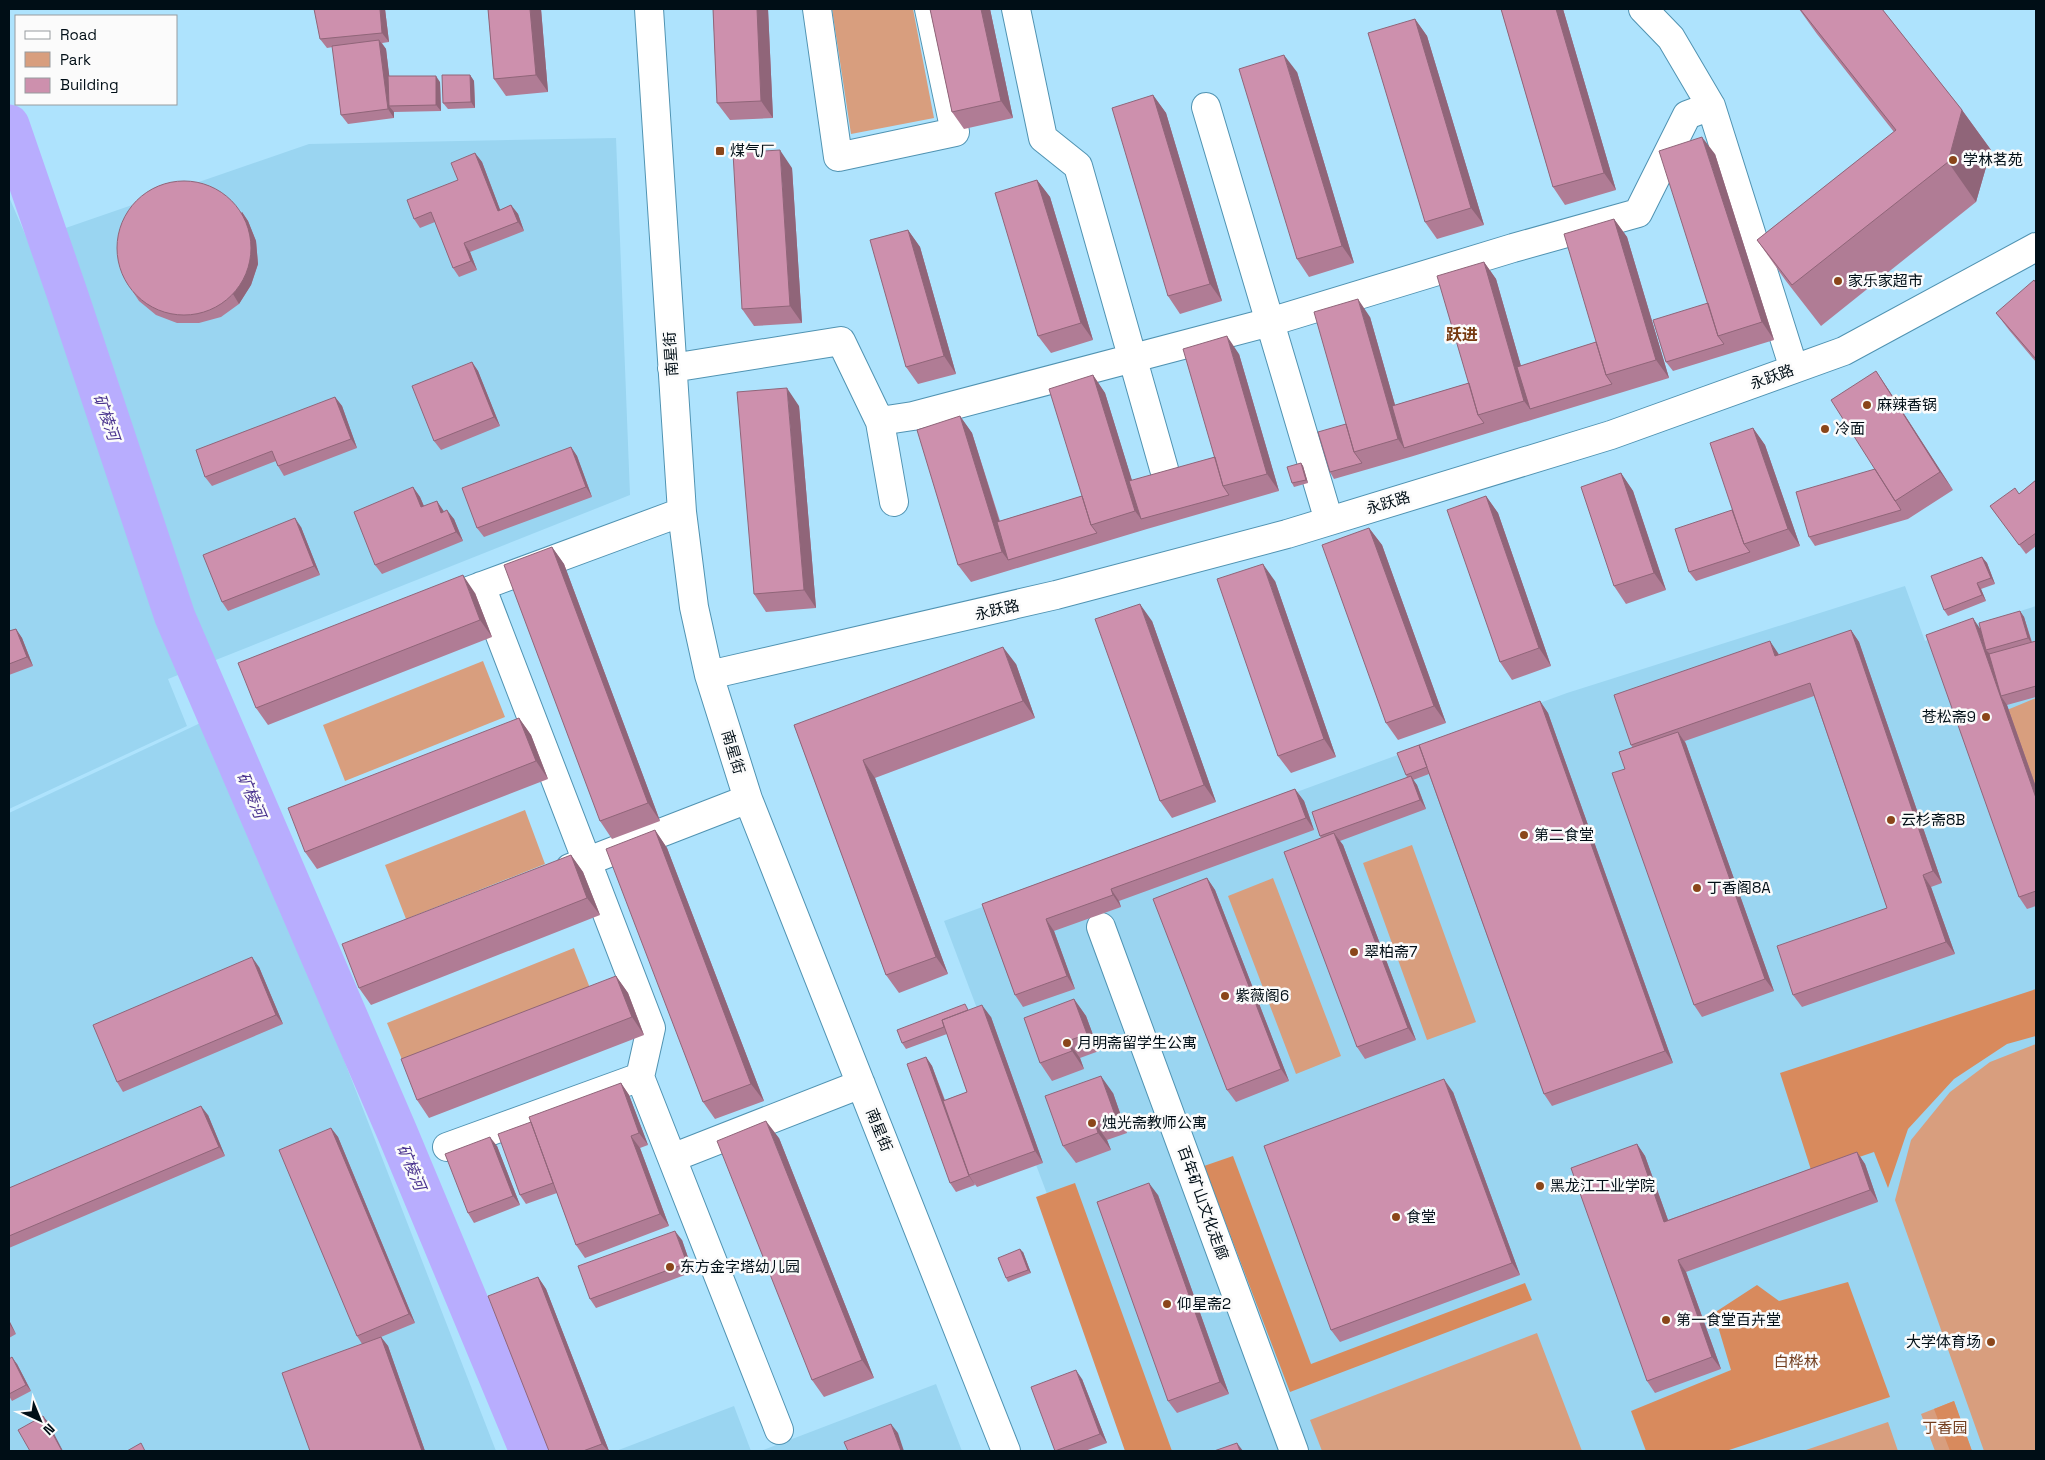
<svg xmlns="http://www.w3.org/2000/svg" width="2045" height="1460" viewBox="0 0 2045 1460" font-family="'Space Grotesk','Noto Sans SC',sans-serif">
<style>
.built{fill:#9ad5f1}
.green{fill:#d89e7e}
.forest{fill:#d88a5d}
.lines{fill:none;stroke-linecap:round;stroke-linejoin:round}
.river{stroke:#b8adfe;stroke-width:41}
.minor-casing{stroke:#5093b2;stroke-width:30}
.minor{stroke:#fff;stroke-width:28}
.wall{fill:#b07c95}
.shaded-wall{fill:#906579}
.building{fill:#cd90ad;stroke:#906579}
.poi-dot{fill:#8a461a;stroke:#fbfbfb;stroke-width:2}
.labels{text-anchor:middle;stroke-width:5;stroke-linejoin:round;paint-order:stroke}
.poi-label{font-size:15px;fill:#000e16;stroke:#fbfbfb;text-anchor:start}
.street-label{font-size:15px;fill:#000e16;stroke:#fbfbfb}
.park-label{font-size:15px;fill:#723d1e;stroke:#fbfbfb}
.neighbourhood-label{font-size:16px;font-weight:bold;fill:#75380f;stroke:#fbfbfb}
.water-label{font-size:16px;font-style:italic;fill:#4a338e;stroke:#fbfbfb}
</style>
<rect width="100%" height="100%" fill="#aee3fd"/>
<!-- built -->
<path class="built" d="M616,138L630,495L168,679L187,726L9,809V197L28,241L309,144Z
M1905,586L1925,641L2036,606V1451H1144L944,921L1567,693Z
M211,718L496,1451H9V813Z
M936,1384L962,1451H761Z
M734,1406L751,1451H616Z"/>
<!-- green -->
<path class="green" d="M832,9H913L934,118L851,134Z
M483,661L505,717L345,781L323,725Z
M2036,698V789L2007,710Z
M525,810L545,864L406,919L385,865Z
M1412,845L1476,1022L1427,1040L1363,863Z
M1273,878L1341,1056L1296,1074L1228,896Z
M574,948L590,988L403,1062L387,1023Z
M2036,1044V1451H1984L1895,1200L1911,1140L1950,1092L1990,1062Z
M1537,1333L1582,1451H1322L1310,1420Z
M1954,1401L1972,1451H1935L1921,1414Z
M1888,1422L1898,1451H1803Z"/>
<!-- forest -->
<path class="forest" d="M2036,989V1036L2007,1044L1954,1079L1908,1129L1888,1188L1874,1152L1812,1173L1780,1073Z
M1233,1156L1311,1364L1525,1283L1532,1300L1290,1392L1204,1166Z
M1075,1183L1172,1451H1125L1036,1197Z
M1848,1282L1890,1397L1726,1451H1646L1631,1411L1731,1370L1714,1313L1757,1285L1779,1301Z
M1954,1401L1972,1451H1950L1934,1409Z"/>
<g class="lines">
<!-- river -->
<path class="river" d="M9,125L68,296L175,617L397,1132L530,1451"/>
<!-- minor casing -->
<g class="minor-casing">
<path id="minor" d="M649,9L682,512L694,607L709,675L748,799L1006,1451
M817,9L838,157L955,132L929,9
M1016,9L1043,138L1078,166L1164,469
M1643,9L1671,38L1711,106
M1206,107L1329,521
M672,368L841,341L880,422L894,502
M880,421L913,416L1270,322L1513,248L1638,213L1687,115L1711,106L1794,369
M481,586L651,1028L640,1077L779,1430
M463,593L682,512
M709,675L1056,595L1287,534L1611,435L1844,351L2036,247
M570,868L748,799
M1101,927L1294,1451
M447,1147L640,1077
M672,1158L861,1084"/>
</g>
<!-- minor -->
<use href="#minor" class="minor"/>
</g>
<!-- wall -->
<path class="wall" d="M385,9L389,42L382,43L386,49L389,76L440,82L441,111L394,112V118L348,124L341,115L333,47L327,48L320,39Z
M488,9H541L548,92L506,96L494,79Z
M713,9H768L773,118L730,120L717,103Z
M930,9H990L1013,118L964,129L952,112Z
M1501,9H1563L1616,190L1565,205L1553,187Z
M1799,9H1882L1962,110L1991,150L1976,202L1821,326L1786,281L1757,240L1894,132L1817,34Z
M1415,19L1427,36L1484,225L1437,239L1425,222Z
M1297,72L1354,263L1309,277L1297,259Z
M470,75L474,81L475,108L448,109L443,103Z
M1153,95L1166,113L1222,301L1180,314L1168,296Z
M475,153L482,162L500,210L511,205L518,214L524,231L470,252L477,270L459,277L453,268L435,222L420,228L414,219L458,180Z
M1715,154L1774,340L1673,371L1666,362L1708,303Z
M792,168L802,323L754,326L742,309Z
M1037,180L1050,197L1093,340L1051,353L1038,336Z
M242,212L248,221L256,241L258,264L251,285L239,304L221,317L199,323H177L156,315L139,301L133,292Z
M1614,219L1627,237L1669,378L1410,457L1334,479L1330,472L1346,424L1370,317L1395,405L1469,383L1484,262L1496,279L1521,366L1596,342Z
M908,230L920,247L956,374L918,384L906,367Z
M2036,283V362L2009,330L1996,313Z
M1239,354L1279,491L1147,529L971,582L958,565L960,416L972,433L1000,521L1082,496L1093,375L1105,393L1132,481L1215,457Z
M472,362L478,371L500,426L441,450L434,441Z
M1876,371L1888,389L1953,490L1908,519L1815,546L1809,537L1875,469Z
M335,397L342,406L357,448L284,476L278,466L276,461L212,486L205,477Z
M799,406L816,608L766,612L754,594Z
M1753,428L1765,445L1800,546L1696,581L1689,572L1732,510Z
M571,447L577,456L592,497L484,537L477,528Z
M1301,463L1303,466L1308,483L1294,487L1292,483Z
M1621,473L1633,491L1666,590L1626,604L1614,586Z
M2036,480V546L2026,554L1990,506L2019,494Z
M413,487L420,497L424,506L443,510L444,512L454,519L463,541L382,574L375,565Z
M1486,496L1498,513L1551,666L1512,680L1500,662Z
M301,527L320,575L228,611L222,602Z
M1369,528L1382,545L1446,723L1398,740L1386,723Z
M552,547L564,564L660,821L612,839L600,821Z
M1982,557L1987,563L1995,584L1981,589L1986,601L1948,616L1944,610Z
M1275,581L1336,757L1291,773L1278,756Z
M475,593L492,637L268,725L256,708Z
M2020,611L2024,617L2032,642L2036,641V697L2007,705L2036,787V906L2027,909L2019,897L1981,630Z
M1152,621L1216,802L1172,818L1160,801Z
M16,629L22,638L33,666L9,675V631Z
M1851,630L1859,642L1942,883L1931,887L1955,954L1802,1007L1793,995L1887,908L1814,696L1685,741L1686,744L1774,991L1702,1017L1694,1005L1625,769L1633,748L1631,745L1778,653L1779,655Z
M1016,664L1035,718L875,778L948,974L899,993L886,975L794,725Z
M1540,701L1548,713L1673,1063L1552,1106L1544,1094L1429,774L1413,780L1417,785L1426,809L1340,841L1343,845L1416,1040L1365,1059L1357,1047L1321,838L1320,836L1407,777L1406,775Z
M519,718L531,735L548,779L317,869L305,852Z
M1295,789L1304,801L1314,830L1119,901L1121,907L1054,931L1075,989L1023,1007L1015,995L982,904Z
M655,830L667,848L764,1101L715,1119L703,1102Z
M571,855L583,872L600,915L371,1005L359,988Z
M1207,878L1215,890L1289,1081L1236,1102L1227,1090Z
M259,967L283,1024L123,1092L117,1082Z
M616,976L628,993L644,1035L429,1118L417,1100Z
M1074,999L1086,1016L1099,1051L1080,1058L1084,1069L1052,1081L1040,1063Z
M969,1010L991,1017L1043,1163L977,1187L974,1183L975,1185L956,1192L950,1183L926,1057L932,1066L945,1100L967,1092L947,1034L906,1049L902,1043Z
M621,1083L629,1095L648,1145L640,1148L669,1226L585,1258L576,1245L557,1193L526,1204L520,1195L531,1122Z
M1453,1092L1520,1275L1340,1342L1331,1330Z
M1113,1093L1127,1133L1107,1140L1111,1150L1076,1163L1063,1146Z
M208,1115L225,1156L9,1248V1188Z
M331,1128L338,1137L415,1323L381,1337L388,1346L425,1451H310L362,1344L357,1336Z
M779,1138L874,1378L824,1397L812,1380Z
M1637,1144L1645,1156L1668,1220L1857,1152L1865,1164L1878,1202L1686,1272L1721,1369L1655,1393L1647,1381Z
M497,1146L520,1205L474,1223L468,1213Z
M1158,1195L1229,1394L1177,1413L1168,1401Z
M682,1240L693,1272L596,1308L590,1299Z
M1023,1252L1031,1273L1008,1282L1006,1278Z
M538,1277L546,1289L609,1451H549Z
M9,1320L16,1334L9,1338Z
M9,1359L17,1364L31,1391L12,1401L9,1396Z
M1082,1379L1107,1443L1085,1451H1055Z"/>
<!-- shaded-wall -->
<path class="shaded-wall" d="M380,9H385L389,42L382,33Z
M530,9H541L548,92L536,75Z
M757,9H768L773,118L761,101Z
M981,9H990L1013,118L1001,101Z
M1556,9H1563L1616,190L1604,173Z
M1415,19L1427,36L1484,225L1471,208Z
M379,40L386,49L393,106H389L394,112V118L388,109Z
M1284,55L1297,72L1354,263L1342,246Z
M470,75L474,81L475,108L471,102Z
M436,76L440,82L441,111L436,105Z
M1153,95L1166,113L1222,301L1210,284Z
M1962,110L1991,150L1976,202L1948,162Z
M1702,137L1715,154L1774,340L1762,322Z
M780,150L792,168L802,323L790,306Z
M475,153L482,162L504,220L498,211Z
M1037,180L1050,197L1093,340L1081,323Z
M511,205L518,214L524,231L518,222Z
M242,212L248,221L256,241L258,264L251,285L239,304L233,294Z
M1614,219L1627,237L1669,378L1656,360Z
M908,230L920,247L956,374L944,356Z
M464,243L470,252L477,270L471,261Z
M1484,262L1496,279L1533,408L1530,409L1524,401Z
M1358,299L1370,317L1407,447L1404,448L1398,439Z
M1227,336L1239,354L1279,491L1267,474Z
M472,362L478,371L500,426L494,417Z
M1876,371L1888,389L1953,490L1940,472Z
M1093,375L1105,393L1144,519H1141L1135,511Z
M787,388L799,406L816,608L804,590Z
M335,397L342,406L357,448L351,439Z
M960,416L972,433L1011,559L1008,560L1002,552Z
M1753,428L1765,445L1800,546L1788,529Z
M571,447L577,456L592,497L586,487Z
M1301,463L1303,466L1308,483L1306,480Z
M1621,473L1633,491L1666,590L1654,573Z
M413,487L420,497L428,516L421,507Z
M1486,496L1498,513L1551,666L1539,648Z
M437,501L443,510L448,522L441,513Z
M447,510L454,519L463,541L456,532Z
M295,518L301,527L320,575L314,566Z
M1369,528L1382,545L1446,723L1434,706Z
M552,547L564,564L660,821L648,803Z
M1982,557L1987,563L1995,584L1991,578Z
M1263,564L1275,581L1336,757L1324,739Z
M463,575L475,593L492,637L480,620Z
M1977,583L1981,589L1986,601L1982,595Z
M1140,604L1152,621L1216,802L1204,785Z
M2020,611L2024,617L2032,644L2028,638Z
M1973,618L1981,630L1986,650L1990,654L2001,696L2007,705L2036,787V798Z
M16,629L22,638L33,666L27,657Z
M1851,630L1859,642L1942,883L1933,871Z
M1770,641L1778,653L1783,668L1775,656Z
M1003,647L1016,664L1035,718L1023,701Z
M1540,701L1548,713L1673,1063L1665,1051Z
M519,718L531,735L548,779L536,761Z
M1678,732L1686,744L1774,991L1765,979Z
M863,760L875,778L948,974L936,957Z
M1411,776L1417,785L1426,809L1420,800Z
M1295,789L1304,801L1314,830L1306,818Z
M655,830L667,848L764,1101L751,1084Z
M1334,833L1343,845L1416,1040L1408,1028Z
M571,855L583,872L600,915L587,898Z
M1923,875L1931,887L1955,954L1946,942Z
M1207,878L1215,890L1289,1081L1281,1069Z
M1111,889L1119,901L1121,907L1113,895Z
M1046,919L1054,931L1075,989L1067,976Z
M252,957L259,967L283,1024L276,1015Z
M616,976L628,993L644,1035L632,1017Z
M1074,999L1086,1016L1099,1051L1087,1034Z
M982,1005L991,1017L1043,1163L1035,1151Z
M1068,1041L1080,1058L1084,1069L1072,1051Z
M926,1057L932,1066L971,1174L969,1175L975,1185L969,1176Z
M1101,1076L1113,1093L1127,1133L1115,1115Z
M1444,1079L1453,1092L1520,1275L1512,1263Z
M621,1083L629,1095L648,1145L639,1133Z
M201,1106L208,1115L225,1156L219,1147Z
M766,1121L779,1138L874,1378L862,1360Z
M1095,1123L1107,1140L1111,1150L1098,1133Z
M331,1128L338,1137L415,1323L409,1314Z
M631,1136L640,1148L669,1226L660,1214Z
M490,1137L497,1146L520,1205L513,1196Z
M1637,1144L1645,1156L1673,1234L1664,1222Z
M1857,1152L1865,1164L1878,1202L1870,1190Z
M1149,1183L1158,1195L1229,1394L1220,1382Z
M675,1231L682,1240L693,1272L687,1263Z
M1020,1249L1023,1252L1031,1273L1028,1270Z
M1678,1260L1686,1272L1721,1369L1712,1357Z
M538,1277L546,1289L609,1451H608L602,1444Z
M9,1320L16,1334L9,1323Z
M381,1337L388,1346L425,1451H422Z
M12,1357L17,1364L31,1391L26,1385Z
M1076,1370L1082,1379L1107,1443L1100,1434Z
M43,1416L48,1422L63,1451H62Z
M891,1424L898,1433L904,1451H901Z
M1237,1443L1243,1451H1240Z"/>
<!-- building -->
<path class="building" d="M314,9H380L382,33L320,39Z
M488,9H530L536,75L494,79Z
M713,9H757L761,101L717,103Z
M930,9H981L1001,101L952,112Z
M1501,9H1556L1604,173L1553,187Z
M1800,9H1882L1962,110L1948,162L1792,285L1757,240L1896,130Z
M1415,19L1471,208L1425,222L1368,33Z
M379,40L388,109L341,115L332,46Z
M1284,55L1342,246L1297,259L1239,69Z
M442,75H470L471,102L443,103Z
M388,76H436V105L389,106Z
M1153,95L1210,284L1168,296L1112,108Z
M1702,137L1762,322L1718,336L1659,151Z
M780,150L790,306L742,309L733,153Z
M475,153L498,211L511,205L518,222L464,243L471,261L453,268L431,212L414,219L407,200L458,180L451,163Z
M1037,180L1081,323L1038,336L995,193Z
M117 248a67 67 0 1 1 134 0a67 67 0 1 1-134 0Z
M1614,219L1656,360L1606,375L1564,234Z
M908,230L944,356L906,367L870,240Z
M1484,262L1524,401L1478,415L1437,276Z
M2034,280L2036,283V359L1996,313Z
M1358,299L1398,439L1354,452L1314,312Z
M1708,303L1718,336L1724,344L1666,362L1653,320Z
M1227,336L1267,474L1223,486L1183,349Z
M1596,342L1606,375L1612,384L1530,409L1517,367Z
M472,362L494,417L434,441L412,386Z
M1876,371L1940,472L1895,501L1831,400Z
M1093,375L1135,511L1091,525L1049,389Z
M1469,383L1478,415L1484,423L1404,448L1392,406Z
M787,388L804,590L754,594L737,392Z
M335,397L351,439L278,466L272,451L205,477L196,450Z
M960,416L1002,552L958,565L917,430Z
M1346,424L1354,452L1362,463L1330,472L1318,432Z
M1753,428L1788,529L1744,544L1710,443Z
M571,447L586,487L477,528L462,488Z
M1215,457L1223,486L1229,495L1141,519L1129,481Z
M1301,463L1306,480L1292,483L1287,467Z
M1875,469L1901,510L1809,537L1796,492Z
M1621,473L1654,573L1614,586L1581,487Z
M2036,480V533L2019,545L1990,506L2015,488L2019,494Z
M413,487L421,507L437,501L441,513L447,510L456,532L375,565L354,512Z
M1082,496L1091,525L1097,533L1008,560L997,522Z
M1486,496L1539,648L1500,662L1447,510Z
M1732,510L1744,544L1750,552L1689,572L1675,529Z
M295,518L314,566L222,602L203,555Z
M1369,528L1434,706L1386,723L1322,545Z
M552,547L648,803L600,821L504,565Z
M1982,557L1991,578L1977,583L1982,595L1944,610L1931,576Z
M1263,564L1324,739L1278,756L1217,579Z
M463,575L480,620L256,708L238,663Z
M1140,604L1204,785L1160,801L1095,619Z
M2020,611L2028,638L1986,650L1979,623Z
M1973,618L2036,798V891L2019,897L1926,635Z
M16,629L27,657L9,664V631Z
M1851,630L1933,871L1923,875L1946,942L1793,995L1777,946L1887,908L1810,683L1631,745L1614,695L1770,641L1775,656Z
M2036,641V686L2001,696L1989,654Z
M1003,647L1023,701L863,760L936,957L886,975L794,725Z
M1540,701L1665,1051L1544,1094L1419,745Z
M519,718L536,761L305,852L288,808Z
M1678,732L1765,979L1694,1005L1612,773L1625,769L1619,752Z
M1419,745L1427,767L1406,775L1397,753Z
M1411,776L1420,800L1320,836L1312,812Z
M1295,789L1306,818L1111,889L1113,895L1046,919L1067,976L1015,995L982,904Z
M655,830L751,1084L703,1102L606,849Z
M1334,833L1408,1028L1357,1047L1284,852Z
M571,855L587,898L359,988L342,944Z
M1207,878L1281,1069L1227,1090L1153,899Z
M252,957L276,1015L117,1082L93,1025Z
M616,976L632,1017L417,1100L401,1059Z
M1074,999L1087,1034L1068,1041L1072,1051L1040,1063L1024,1018Z
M965,1004L968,1010L942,1020L944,1027L902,1043L897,1030Z
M982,1005L1035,1151L969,1175L943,1101L967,1092L942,1020Z
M926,1057L969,1176L950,1183L907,1064Z
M1101,1076L1115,1115L1095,1123L1098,1133L1063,1146L1045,1096Z
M1444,1079L1512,1263L1331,1330L1264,1146Z
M621,1083L639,1133L631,1136L660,1214L576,1245L529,1117Z
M201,1106L219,1147L9,1236V1188Z
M766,1121L862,1360L812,1380L717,1141Z
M531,1122L553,1183L520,1195L498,1134Z
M331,1128L409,1314L357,1336L279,1150Z
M490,1137L513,1196L468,1213L445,1154Z
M1637,1144L1664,1222L1857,1152L1870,1190L1678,1260L1712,1357L1647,1381L1571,1168Z
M1149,1183L1220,1382L1168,1401L1097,1202Z
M675,1231L687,1263L590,1299L578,1266Z
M1020,1249L1028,1270L1006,1278L998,1258Z
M538,1277L602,1444L583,1451H549L488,1296Z
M381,1337L422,1451H310L282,1373Z
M12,1357L26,1385L9,1394V1359Z
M1076,1370L1100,1434L1055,1451L1031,1387Z
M43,1416L62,1451H30L18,1430Z
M891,1424L901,1451H848L844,1442Z
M141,1443L145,1451H127Z
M1237,1443L1240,1451H1214Z"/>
<!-- markers -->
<g class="poi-dot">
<rect x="715" y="146" width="10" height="10" rx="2.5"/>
<circle cx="1953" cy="160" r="5"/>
<circle cx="1838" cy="281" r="5"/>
<circle cx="1867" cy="405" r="5"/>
<circle cx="1825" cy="429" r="5"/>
<circle cx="1986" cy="717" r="5"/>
<circle cx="1891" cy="820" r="5"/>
<circle cx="1524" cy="835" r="5"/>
<circle cx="1697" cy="888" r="5"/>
<circle cx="1354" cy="952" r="5"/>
<circle cx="1225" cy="996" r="5"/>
<circle cx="1067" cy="1043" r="5"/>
<circle cx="1092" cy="1123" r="5"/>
<circle cx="1540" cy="1186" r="5"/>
<circle cx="1396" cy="1217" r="5"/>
<circle cx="670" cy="1267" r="5"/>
<circle cx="1167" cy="1304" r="5"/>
<circle cx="1666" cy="1320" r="5"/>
<circle cx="1991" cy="1342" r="5"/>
</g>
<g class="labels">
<!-- poi labels -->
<g class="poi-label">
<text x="730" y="156">煤气厂</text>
<text x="1963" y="165">学林茗苑</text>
<text x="1848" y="286">家乐家超市</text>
<text x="1877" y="410">麻辣香锅</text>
<text x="1835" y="434">冷面</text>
<text x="1976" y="722" text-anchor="end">苍松斋9</text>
<text x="1901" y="825">云杉斋8B</text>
<text x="1534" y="840">第二食堂</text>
<text x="1707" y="893">丁香阁8A</text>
<text x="1364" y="957">翠柏斋7</text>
<text x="1235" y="1001">紫薇阁6</text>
<text x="1077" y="1048">月明斋留学生公寓</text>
<text x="1102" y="1128">烛光斋教师公寓</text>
<text x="1550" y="1191">黑龙江工业学院</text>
<text x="1406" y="1222">食堂</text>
<text x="680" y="1272">东方金字塔幼儿园</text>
<text x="1177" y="1309">仰星斋2</text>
<text x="1676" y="1325">第一食堂百卉堂</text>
<text x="1981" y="1347" text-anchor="end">大学体育场</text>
</g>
<!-- street labels -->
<g class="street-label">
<text transform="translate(671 354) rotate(-94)" y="5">南星街</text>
<text transform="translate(1772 377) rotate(-20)" y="5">永跃路</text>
<text transform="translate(1388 503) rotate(-17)" y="5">永跃路</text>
<text transform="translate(997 610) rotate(-13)" y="5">永跃路</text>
<text transform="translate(733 752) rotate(73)" y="5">南星街</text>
<text transform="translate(879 1130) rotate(68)" y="5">南星街</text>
<text transform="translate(1203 1203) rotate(70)" y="5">百年矿山文化走廊</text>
</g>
<!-- park labels -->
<g class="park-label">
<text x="1796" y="1367">白桦林</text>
<text x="1945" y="1433">丁香园</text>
</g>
<!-- neighbourhood labels -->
<g class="neighbourhood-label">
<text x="1462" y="340">跃进</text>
</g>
<!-- water labels -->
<g class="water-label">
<text transform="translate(107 417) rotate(71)" y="6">矿棱河</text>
<text transform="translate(252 795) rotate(67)" y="6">矿棱河</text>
<text transform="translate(412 1167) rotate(67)" y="6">矿棱河</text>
</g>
</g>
<!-- border -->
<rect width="2045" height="1460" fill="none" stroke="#000e16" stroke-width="20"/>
<!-- legend -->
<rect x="15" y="15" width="162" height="90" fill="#fbfbfb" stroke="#979c9f"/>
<rect x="25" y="31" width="25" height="8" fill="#ffffff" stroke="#979c9f"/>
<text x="60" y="40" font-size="15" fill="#000e16">Road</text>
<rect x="25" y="52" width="25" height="15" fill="#d89e7e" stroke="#979c9f"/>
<text x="60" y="65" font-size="15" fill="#000e16">Park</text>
<rect x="25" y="78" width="25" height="15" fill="#cd90ad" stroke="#979c9f"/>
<text x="60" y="90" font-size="15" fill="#000e16">Building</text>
<!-- north arrow -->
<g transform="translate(40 1420) rotate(136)" stroke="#fbfbfb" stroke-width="4" paint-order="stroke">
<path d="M0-4L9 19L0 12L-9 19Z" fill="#000e16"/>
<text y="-8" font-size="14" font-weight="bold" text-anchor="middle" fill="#000e16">N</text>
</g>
</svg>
